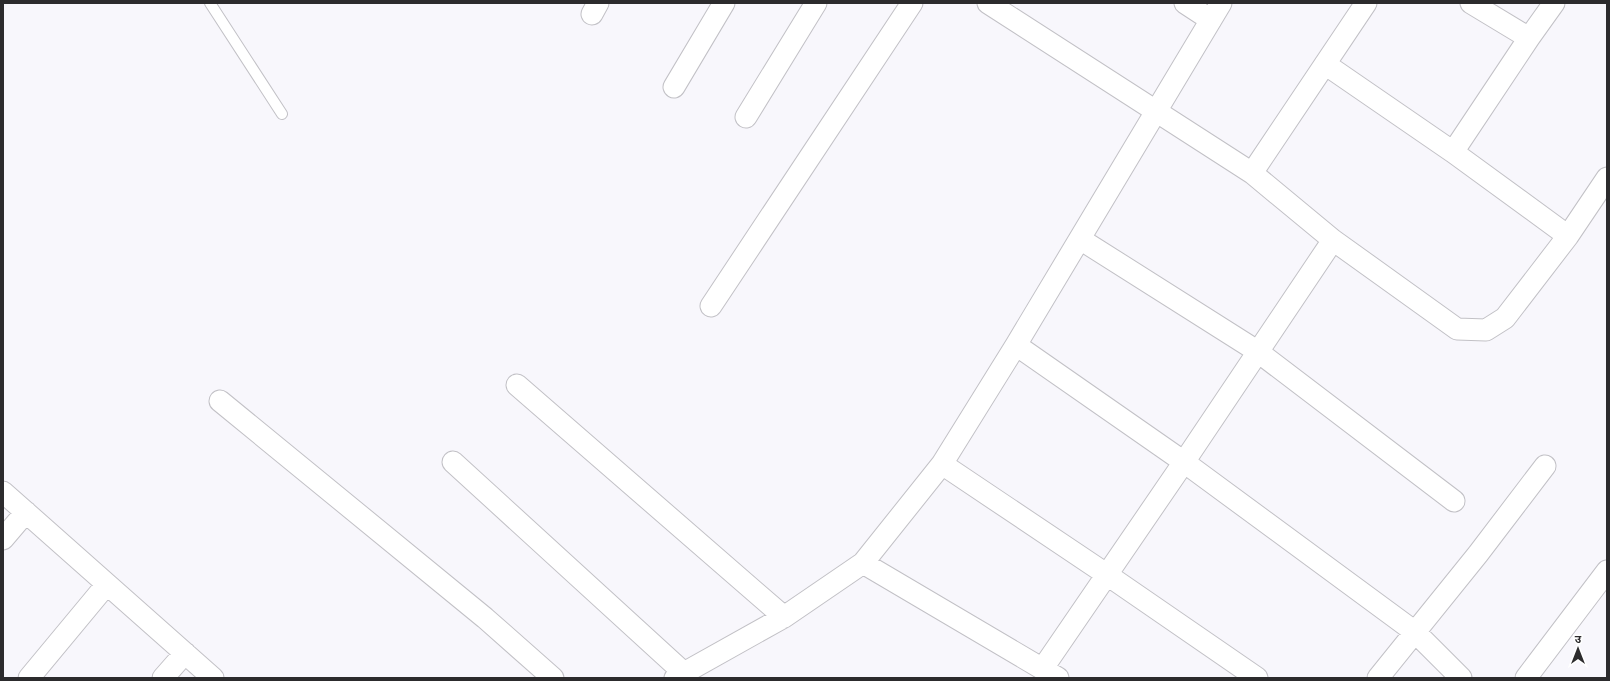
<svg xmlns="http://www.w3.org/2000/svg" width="1610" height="681" viewBox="0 0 1610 681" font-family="'Space Grotesk','Noto Sans Devanagari',sans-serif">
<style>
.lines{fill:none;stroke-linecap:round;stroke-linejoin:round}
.service-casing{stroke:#c2c1c6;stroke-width:12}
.minor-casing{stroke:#c2c1c6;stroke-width:23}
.service{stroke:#fff;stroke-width:10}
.minor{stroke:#fff;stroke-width:21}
</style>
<rect width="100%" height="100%" fill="#f8f7fc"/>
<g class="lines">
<!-- service casing -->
<g class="service-casing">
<path id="service" d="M210,3L282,114"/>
</g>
<!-- minor casing -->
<g class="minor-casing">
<path id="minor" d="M988,3L1252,173L1333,240L1457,329L1486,330L1505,318L1568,236L1607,178
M1185,3L1211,20
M1471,3L1529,38
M592,14L598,3
M1325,64L1453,152L1568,236
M674,87L724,3
M746,117L816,3
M1453,152L1529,38L1554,3
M1252,173L1366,3
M1080,239L1257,351L1454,501
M711,306L912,3
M1016,345L1184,462L1415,632L1461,678
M517,385L784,617
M220,401L485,618L553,678
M453,462L684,673
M942,464L1106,574L1257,678
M3,492L213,678
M3,539L26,512
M863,563L1058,678
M1043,668L1184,462L1333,240
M29,678L107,584
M163,678L185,653
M675,678L784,617L863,563L942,464L1016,345L1221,3
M1378,678L1478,554L1545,466
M1526,678L1607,571"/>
</g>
<!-- service -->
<use href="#service" class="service"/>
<!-- minor -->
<use href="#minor" class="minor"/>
</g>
<!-- border -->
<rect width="1610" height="681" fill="none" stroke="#2c2b2d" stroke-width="8"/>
<!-- north arrow -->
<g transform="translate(1578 649)" stroke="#ffffff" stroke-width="3" paint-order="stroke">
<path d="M0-3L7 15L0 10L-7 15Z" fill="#2c2b2d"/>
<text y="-6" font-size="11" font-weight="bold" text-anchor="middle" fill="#2c2b2d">उ</text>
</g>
</svg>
